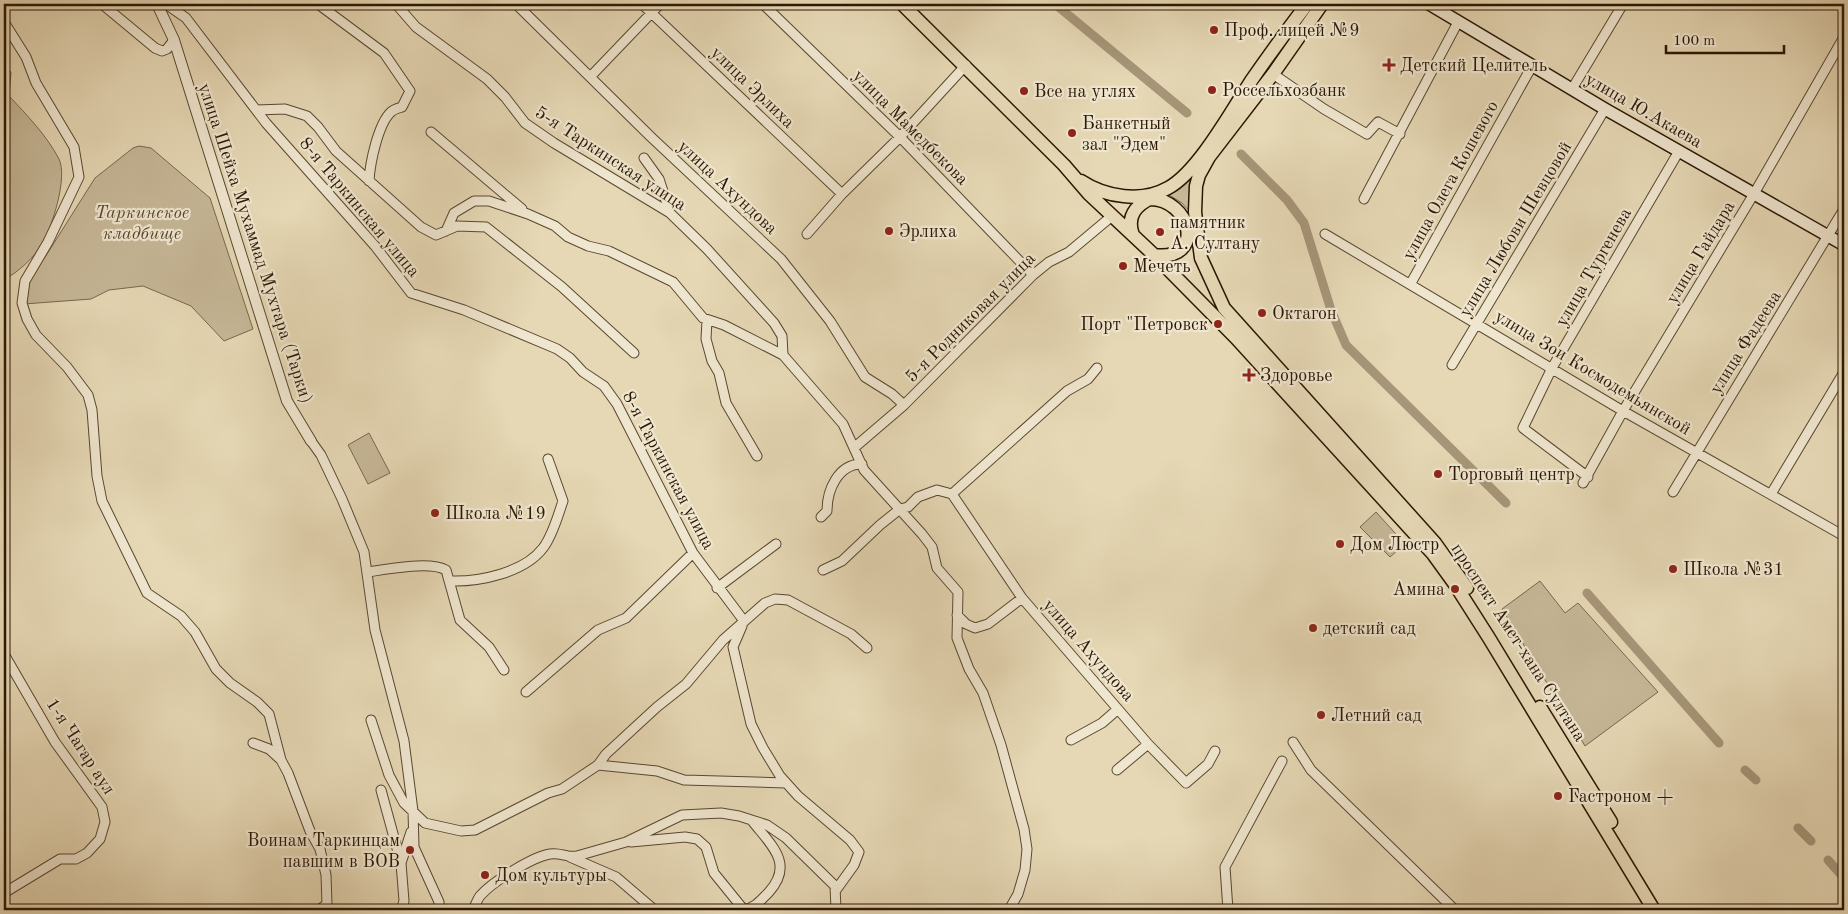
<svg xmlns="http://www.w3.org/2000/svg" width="1848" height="914" viewBox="0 0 1848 914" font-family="'Old Standard TT',serif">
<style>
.green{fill:#c6b797;stroke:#79674e}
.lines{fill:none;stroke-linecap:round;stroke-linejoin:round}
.canal{stroke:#a79679;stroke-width:9}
.minor-casing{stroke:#5a4730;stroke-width:11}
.tertiary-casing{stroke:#5a4730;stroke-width:12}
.secondary-casing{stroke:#2c1704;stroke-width:14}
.primary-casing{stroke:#2c1704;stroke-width:15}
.minor{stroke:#efe6cf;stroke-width:9}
.tertiary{stroke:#efe6cf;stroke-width:10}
.secondary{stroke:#efe6cf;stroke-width:11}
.primary{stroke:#e6d8b5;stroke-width:12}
.poi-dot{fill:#8f2418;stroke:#efe6cf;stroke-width:2}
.labels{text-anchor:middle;stroke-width:4.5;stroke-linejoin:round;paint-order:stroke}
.poi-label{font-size:18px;fill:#2c1704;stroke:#efe6cf;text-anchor:start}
.street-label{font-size:18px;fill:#2c1704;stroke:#efe6cf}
.park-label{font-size:18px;font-style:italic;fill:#5a4730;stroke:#efe6cf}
</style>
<rect width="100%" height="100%" fill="#e6d8b5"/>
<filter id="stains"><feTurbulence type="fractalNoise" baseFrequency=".004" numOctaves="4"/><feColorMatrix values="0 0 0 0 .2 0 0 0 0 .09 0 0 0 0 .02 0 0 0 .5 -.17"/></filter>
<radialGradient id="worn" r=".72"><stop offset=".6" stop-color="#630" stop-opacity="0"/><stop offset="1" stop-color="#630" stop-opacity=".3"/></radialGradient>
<!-- green -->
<path class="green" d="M4,65L11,72L9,96C27,115 47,136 59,159C68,178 52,227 42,244C33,259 19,271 4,280Z
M139,146L151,148L210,198L253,329L224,341L191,306L143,286L109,290L91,299L24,304L28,281L47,254L95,178L133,148Z
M1192,178V214L1182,203L1169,195Z
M369,433L390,473L368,484L348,445Z
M1376,512L1405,544L1390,557L1360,527Z
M1540,581L1565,613L1578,603L1658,692L1585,746L1502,609Z"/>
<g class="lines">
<!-- canal -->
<path class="canal" d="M1055,4L1187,113
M1241,154L1287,200L1304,223L1331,310L1346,345L1506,503
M1587,593L1719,743
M1745,770L1756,780
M1798,828L1811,841
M1828,860L1844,878"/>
<!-- minor casing -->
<g class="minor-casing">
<path id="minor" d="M102,4L155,48L162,51L167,49L174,40
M166,4L186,18L266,123L375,246L411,293L464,310L557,349L570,358L583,372L604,386L617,404L693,553L744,621
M318,4L384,53L410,91L402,107C399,108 394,109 391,112C378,124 370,163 369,181
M396,4L416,27L487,79L505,97L525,123L554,143L670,213L707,249L774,323L782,336L783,355L843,424L864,470L922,534L932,547L937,568L958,592L957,638L969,669L983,693L1001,745L1024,829L1027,849L1025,870L1018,894L1009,910
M516,4L651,137L781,259L830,321L865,377L892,394L904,405
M642,4L842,194
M763,4L900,137L1033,275
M4,22L26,57L36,83L74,147L79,177L48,242L25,281L22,303L27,319L36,335L67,367L88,395L92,410L97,476L102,501L147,593L181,616L195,632L216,669L230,683L257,702L269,714L281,760
M1273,74L1324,109L1367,134L1378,122L1400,134
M591,76L660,4
M1572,89L1623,4
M256,110L285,109L307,116L318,127L336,151L421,227L436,235L457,226L486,227L562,287L634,353
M431,132L522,209
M644,158L659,179L670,213
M1364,199L1458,22
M446,231L454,213L474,201H489L528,214L555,226L568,237L588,246L609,251L673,282L703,318L724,325L783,355
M807,234L842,194L900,137L966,65
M1325,234L1623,411L1844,536
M1411,283L1532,66
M707,320L706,339L712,361L719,373L726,403L757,456
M1452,365L1605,109
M311,441L321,455L342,499L364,552L375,630L404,741L413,811L414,847L439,902V910
M855,447L904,405L1033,275L1049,262L1069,252L1112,216
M1588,477L1523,428L1552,368L1679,151
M1583,483L1623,411L1755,192L1844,37
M1673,492L1844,209
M952,494L1022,598L1148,744L1186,783L1208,764L1215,751
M952,494L1067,391L1088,379L1097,368
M1771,494L1844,372
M821,517L827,511C827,490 838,464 862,464
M823,570L842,561L880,525L900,509L908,507L918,497L937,490L952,494
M368,572C387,569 430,561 446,570L460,620L489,647L504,670
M450,581C479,582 524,573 543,548C553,535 558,515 563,501L548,459
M717,588L776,544
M957,615L966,624L975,628L988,624L1022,598
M742,626L733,647L751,724L763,748L780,776L798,796L850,840L859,852L854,865L836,890
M4,654L55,742L102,807L105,822L100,839L87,853L76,859H60L4,893
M526,692L598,630L626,618L693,553
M371,720L389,775L404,803L425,823L461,831L475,830L548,793L562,789L598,765
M1071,740L1102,723L1118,709
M1293,742L1311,770L1455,910
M253,743L269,749L281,760L288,773L310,831L320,849L326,875L327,904L319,910
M1117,770L1148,744
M786,783L684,780L657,771L598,765L606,754L657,707L686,684L723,640L765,603L775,599L788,600L851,634L867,648
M381,790L401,863
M631,842L685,837L697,839L706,847L714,873L744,910
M570,857L616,877L651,907L652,910
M401,910L404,901L401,863L411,832
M473,910C475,906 477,900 480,896C492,882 532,857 550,854C560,852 568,858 577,856L626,842L682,815L721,813L739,816L767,825L786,838L835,886L836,910
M744,910C756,907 760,901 769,892C794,864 772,846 753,822
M1228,910L1225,867L1282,761"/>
</g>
<!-- tertiary casing -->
<g class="tertiary-casing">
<path id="tertiary" d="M157,4L174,40L287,401L311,441"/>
</g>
<!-- secondary casing -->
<g class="secondary-casing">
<path id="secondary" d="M1429,4L1605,109L1844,245"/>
</g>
<!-- primary casing -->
<g class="primary-casing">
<path id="primary" d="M902,4L1064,165L1089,194L1154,255L1236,338L1433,554L1454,583L1489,638L1654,910
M1322,4L1273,74L1209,157L1199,175L1196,186L1195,212L1201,258L1224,308L1435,543L1467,588
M1081,181C1105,197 1142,203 1168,188C1198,172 1232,110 1251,81C1269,55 1288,29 1307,4
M1149,199C1191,198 1207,262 1154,255
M1133,235C1126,216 1136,205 1153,197
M1540,707L1611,822"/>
</g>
<!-- minor -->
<use href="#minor" class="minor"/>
<!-- tertiary -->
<use href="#tertiary" class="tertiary"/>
<!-- secondary -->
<use href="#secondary" class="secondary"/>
<!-- primary -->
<use href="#primary" class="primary"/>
</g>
<!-- markers -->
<g class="poi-dot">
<circle cx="1214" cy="30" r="5"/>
<path d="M1386.5 57.5h5v5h5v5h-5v5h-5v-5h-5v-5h5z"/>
<circle cx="1212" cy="90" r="5"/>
<circle cx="1024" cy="91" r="5"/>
<circle cx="1072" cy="133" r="5"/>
<circle cx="889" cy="231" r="5"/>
<circle cx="1160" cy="232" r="5"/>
<circle cx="1123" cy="266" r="5"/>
<circle cx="1262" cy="313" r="5"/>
<circle cx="1218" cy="324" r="5"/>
<path d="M1246.5 367.5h5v5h5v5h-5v5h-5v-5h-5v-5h5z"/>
<circle cx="1438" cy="474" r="5"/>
<circle cx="435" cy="513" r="5"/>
<circle cx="1340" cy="544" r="5"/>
<circle cx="1673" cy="569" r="5"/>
<circle cx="1455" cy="589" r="5"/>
<circle cx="1313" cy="628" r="5"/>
<circle cx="1321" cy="715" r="5"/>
<circle cx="1558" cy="796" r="5"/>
<circle cx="410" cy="850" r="5"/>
<circle cx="485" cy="875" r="5"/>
</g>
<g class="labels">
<!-- poi labels -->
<g class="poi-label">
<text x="1224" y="36">Проф. лицей №9</text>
<text x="1400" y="71">Детский Целитель</text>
<text x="1222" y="96">Россельхозбанк</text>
<text x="1034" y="97">Все на углях</text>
<text x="1082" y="129">Банкетный<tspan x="1082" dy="21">зал "Эдем"</tspan></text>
<text x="1170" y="228">памятник<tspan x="1170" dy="21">А. Султану</tspan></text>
<text x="899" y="237">Эрлиха</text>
<text x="1133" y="272">Мечеть</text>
<text x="1272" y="319">Октагон</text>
<text x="1208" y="330" text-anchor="end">Порт "Петровск</text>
<text x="1260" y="381">Здоровье</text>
<text x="1448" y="480">Торговый центр</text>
<text x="445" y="519">Школа №19</text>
<text x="1350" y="550">Дом Люстр</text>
<text x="1683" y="575">Школа №31</text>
<text x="1445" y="595" text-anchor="end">Амина</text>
<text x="1323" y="634">детский сад</text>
<text x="1331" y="721">Летний сад</text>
<text x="1568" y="802">Гастроном +</text>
<text x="400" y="846" text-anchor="end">Воинам Таркинцам<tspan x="400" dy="21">павшим в ВОВ</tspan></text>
<text x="495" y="881">Дом культуры</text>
</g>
<!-- street labels -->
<g class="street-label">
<text transform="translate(753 87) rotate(44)" y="6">улица Эрлиха</text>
<text transform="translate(1644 110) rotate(30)" y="6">улица Ю.Акаева</text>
<text transform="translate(911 127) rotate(45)" y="6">улица Мамедбекова</text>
<text transform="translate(611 158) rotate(33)" y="6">5-я Таркинская улица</text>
<text transform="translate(1450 180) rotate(-61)" y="6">улица Олега Кошевого</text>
<text transform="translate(728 187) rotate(43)" y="6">улица Ахундова</text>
<text transform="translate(360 207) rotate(50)" y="6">8-я Таркинская улица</text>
<text transform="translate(1515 229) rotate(-59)" y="6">улица Любови Шевцовой</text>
<text transform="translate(256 243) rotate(72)" y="6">улица Шейха Мухаммад Мухтара (Тарки)</text>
<text transform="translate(1700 252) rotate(-59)" y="6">улица Гайдара</text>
<text transform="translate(1593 267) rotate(-60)" y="6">улица Тургенева</text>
<text transform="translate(970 317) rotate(-45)" y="6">5-я Родниковая улица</text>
<text transform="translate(1745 342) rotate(-58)" y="6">улица Фадеева</text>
<text transform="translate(1593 372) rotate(31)" y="6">улица Зои Космодемьянской</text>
<text transform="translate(669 470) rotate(62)" y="6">8-я Таркинская улица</text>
<text transform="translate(1519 642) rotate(57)" y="6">проспект Амет-хана Султана</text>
<text transform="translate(1089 650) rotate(49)" y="6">улица Ахундова</text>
<text transform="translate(81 746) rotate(57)" y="6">1-я Чагар аул</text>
</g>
<!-- park labels -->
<g class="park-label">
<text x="142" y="218">Таркинское<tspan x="142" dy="21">кладбище</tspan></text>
</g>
</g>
<!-- margin -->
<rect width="1848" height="914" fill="none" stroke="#e6d8b5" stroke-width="20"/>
<rect x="5" y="5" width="1838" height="904" fill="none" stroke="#2c1704" stroke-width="2.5"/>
<rect x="10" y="10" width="1828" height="894" fill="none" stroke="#2c1704"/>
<!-- scale -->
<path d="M1666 45v8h118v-8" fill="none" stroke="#2c1704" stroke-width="2.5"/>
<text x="1673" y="45" font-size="15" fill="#2c1704" stroke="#efe6cf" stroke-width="4" paint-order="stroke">100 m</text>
<rect width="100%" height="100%" filter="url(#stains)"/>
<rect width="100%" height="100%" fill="url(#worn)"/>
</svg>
